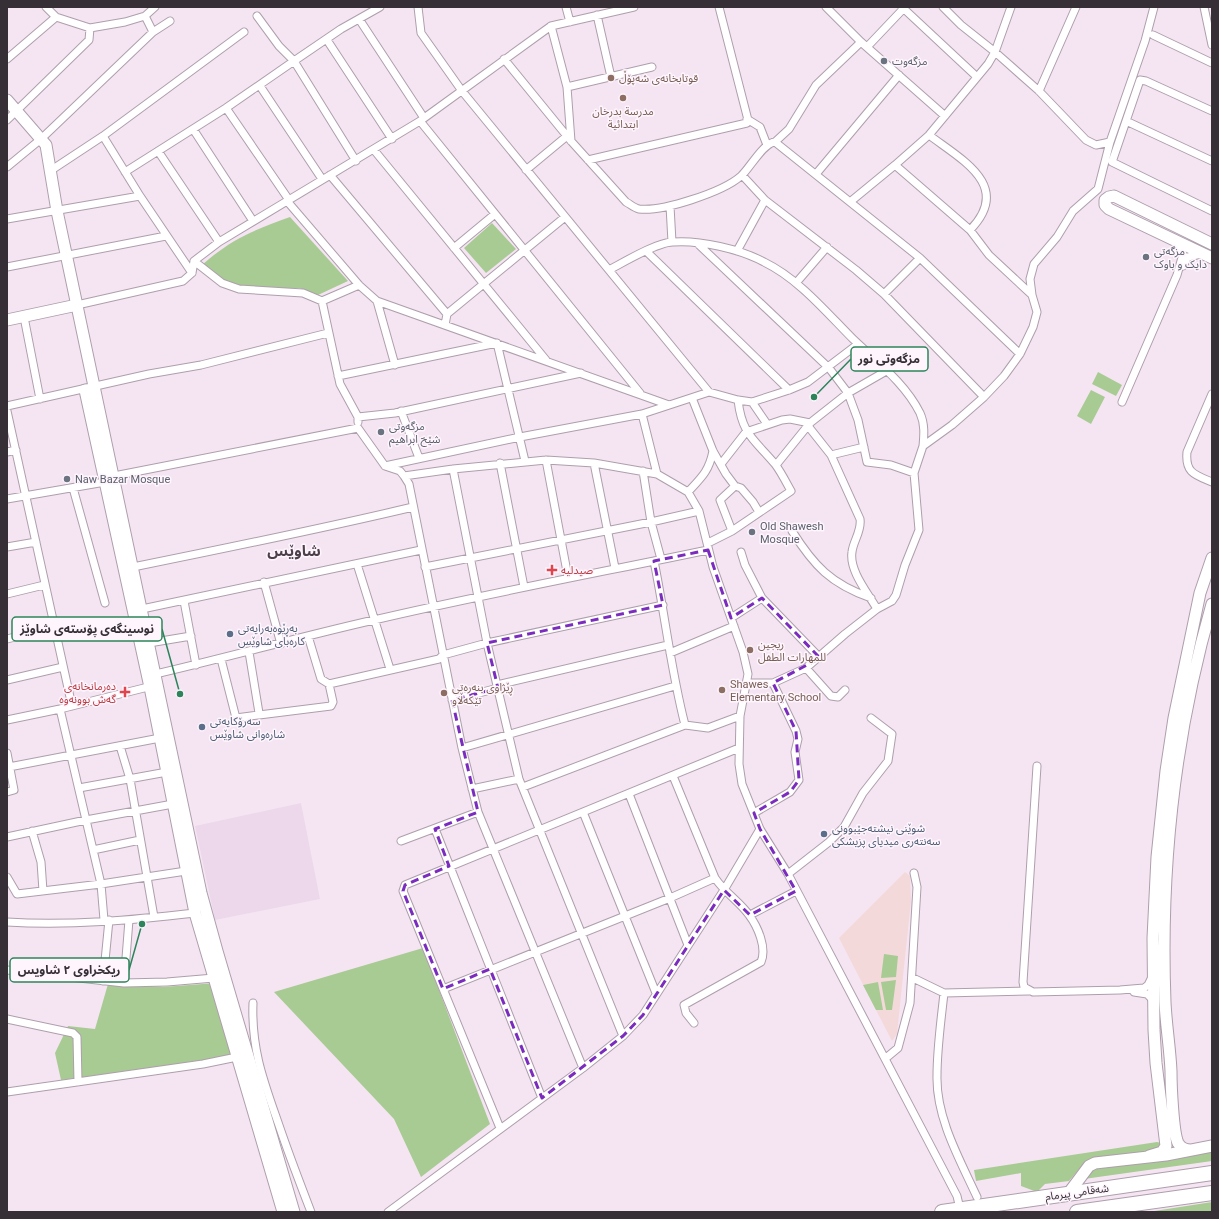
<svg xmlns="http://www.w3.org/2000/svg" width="1219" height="1219" viewBox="0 0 1219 1219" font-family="Roboto,'Noto Sans Arabic',sans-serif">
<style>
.built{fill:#edd8eb}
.education{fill:#f4d9db}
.green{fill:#a8cb93}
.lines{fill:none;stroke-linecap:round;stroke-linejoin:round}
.street-casing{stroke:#ae9fac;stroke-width:9}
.secondary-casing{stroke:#ae9fac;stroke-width:13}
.highway-casing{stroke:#ae9fac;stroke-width:16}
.street{stroke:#fff;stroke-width:7}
.secondary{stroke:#fff;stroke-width:11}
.highway{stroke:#fff;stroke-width:14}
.marked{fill:none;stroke:#7b2cbf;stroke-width:3;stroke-dasharray:8 5;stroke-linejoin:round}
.worship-dot{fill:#6b7280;stroke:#fef5fd;stroke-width:1.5}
.education-dot{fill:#8d6e63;stroke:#fef5fd;stroke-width:1.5}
.health-dot{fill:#e0444e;stroke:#fef5fd;stroke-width:1.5}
.service-dot{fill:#5c6f8a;stroke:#fef5fd;stroke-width:1.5}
.labels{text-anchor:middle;stroke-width:3;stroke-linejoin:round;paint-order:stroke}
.worship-label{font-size:11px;fill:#5b616d;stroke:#fef5fd;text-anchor:start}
.education-label{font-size:11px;fill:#785e54;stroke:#fef5fd;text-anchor:start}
.health-label{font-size:11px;fill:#be3a42;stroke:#fef5fd;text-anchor:start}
.service-label{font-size:11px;fill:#4e5e75;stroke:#fef5fd;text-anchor:start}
.street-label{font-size:11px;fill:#363036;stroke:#fef5fd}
.district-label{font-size:15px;font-weight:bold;fill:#4d404b;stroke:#fef5fd}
.leader{fill:none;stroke:#2c855a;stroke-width:1.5}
.callout-dot{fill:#2c855a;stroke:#fef5fd;stroke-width:1.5}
.callout{fill:#fef5fd;stroke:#2c855a;stroke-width:1.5}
.callout-label{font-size:12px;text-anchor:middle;font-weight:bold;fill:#363036}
</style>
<rect width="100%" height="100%" fill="#f5e5f3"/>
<!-- built -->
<path class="built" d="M301,803L320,899L215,920L195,826Z"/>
<!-- education -->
<path class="education" d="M905,872L910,876L911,901L897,1034L892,1041L839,938Z"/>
<!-- green -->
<path class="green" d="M290,217L348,281L318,295L299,288L252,289L218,278L202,265C231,239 254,230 290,217Z
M492,223L516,249L486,273L464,248Z
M1098,372L1122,385L1116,396L1092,384Z
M1091,390L1105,397L1091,424L1077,416Z
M423,948L490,1124L421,1177L394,1119L274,992Z
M884,954L898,956L896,977L881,978Z
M896,980L892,1010H886L881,982Z
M878,982L883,1010H876L863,985Z
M216,983L237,1057L61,1080L55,1053L68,1026L95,1029L108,984L163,987Z
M1157,1142L1161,1143L1158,1150L1086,1161L1069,1181L1045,1184L1037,1192L1021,1186V1173L976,1181L974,1170Z
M1212,1151V1161L1084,1179L1093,1169Z
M1212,1202V1212H1148Z"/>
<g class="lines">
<!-- street casing -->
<g class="street-casing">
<path id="street" d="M46,7L56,17L90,28L125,22L145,16L155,7
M418,7L421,33L462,91L709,392L738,400L752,402L789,390L808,382L858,344
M566,7L570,22
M826,7L861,42L945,116
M902,7L977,77
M943,7L961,25L995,52L1011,7
M1204,7L1212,45
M597,15L611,77
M145,16L153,32
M257,16L279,46L294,61L341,29L380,7
M359,19L424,118
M551,26L567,87L571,141
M1153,35L1212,63
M327,40L392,139
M867,47L905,7
M7,59L56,17
M504,59L571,141L626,202C630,204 634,208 639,209C662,212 723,192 741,176C750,168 763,143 775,142L920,258L1020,354
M260,86L322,179
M567,87L652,67
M1039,91L1076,7
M226,108L289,200
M1212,111L1146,81L1140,80L1112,162L1212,211
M747,119L760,127L767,145
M7,120L89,40L90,28
M420,121L640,393
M1126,121L1212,161
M193,129L253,221
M103,136L140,196L192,273
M775,142L789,129L816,85L861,42
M374,150L546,360
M158,151L219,242
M588,160L747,123L748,120L719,7
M895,165L929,135L988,64L995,52L1039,91L1086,140L1096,145L1110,142
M7,167L41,139L153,32L170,21
M526,170L567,136
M50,171L103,136L244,32
M125,172L226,108L294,61L356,161
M816,174L899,75
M330,175L447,314
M742,175L765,200L856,270L884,294L984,397
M287,201L359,285L377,301L669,405
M850,202L895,165L970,230
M670,206L672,242
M7,219L140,196
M697,243L829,368L848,393L858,420L867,462L891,465L914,473
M454,248L495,214
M646,251L789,390
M737,251L765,200
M194,261L222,283L239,289L303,293L322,301
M1183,266L1188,257L1201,254
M7,267L166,236
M609,270C624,262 657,242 673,242C700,240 740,249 764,262C799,279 826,312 853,339C877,362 905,383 920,413C925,424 924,435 923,446
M796,283L827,247
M884,294L920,258
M1032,295L1030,279L1034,264L1057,237L1073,211L1098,189L1110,142L1145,41L1154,7
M377,301L395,365
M77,305L183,281L192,273L194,261L219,242L420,121L551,26L634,7
M24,317L40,399
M445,325L447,314L565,217
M338,376L497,343L525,461
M1212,394L1187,452C1185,473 1195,475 1212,482
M692,398L713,451L726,474L735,486L741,488L753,502L759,512
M752,402L767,424
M1122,402L1177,275L1183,254L1177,243
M7,406L149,374L201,365L328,333
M7,411L72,706
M401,411L419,458
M642,414L657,474
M358,417L395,413L581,373
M358,422V417L340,384L322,301L359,285
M808,426L831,455L860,519C862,531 853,541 852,552C849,571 868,593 877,609
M7,452L16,450
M831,455L864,447
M546,460L568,577
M500,463L524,587
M594,463L615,568
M721,464L746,432L782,420L790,419L810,423
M776,465L810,423L848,393L888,370
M385,466L520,437L642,414L709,392
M453,469L487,643L519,779L623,1036
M643,471L651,522L661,559
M114,476L358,428L385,466L400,471L404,476L453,469L546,460L594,463L657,474L688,492L699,511L713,567L743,652L748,674L740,716L739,764L742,784L760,829L788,874L957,1196L960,1209
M404,476L409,484L462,748L478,812L583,1068
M73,488L105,603
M688,492C702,477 709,471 713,451
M7,499L105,482
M732,531L720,500L735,486
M792,531C814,566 831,584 871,598
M708,543L732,531L791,491C786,482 781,472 775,464C754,439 742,435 738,400
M7,547L36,542
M741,552L745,565L762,598L820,658
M654,561C665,615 671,671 685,725
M357,564L390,669
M133,567C227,548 320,529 413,507
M425,567L651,522L699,511
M264,582L281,644
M7,594L44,585
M184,601L196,665
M142,609L421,550
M731,618L762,598
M308,636L321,679L329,684L439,659L443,655L487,643L663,605
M7,639L55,627
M149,643L191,636
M670,653L734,626
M221,659L236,718L258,715L259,713L249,652
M806,668L831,696L838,697L845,690
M151,675C225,658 299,637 374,620C485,594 597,573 708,550
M7,680L63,667
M747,683H773L806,668L845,634L877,609L892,601L896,595L905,565L919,530L914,473L923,446L952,425L984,397L1004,376L1020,354L1033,327L1037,312L1032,295L989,255L970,230C1013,186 962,160 929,135
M497,685L668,645
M452,700L498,688
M60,709L101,884L104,920
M259,715L331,706L333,702L329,684
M7,720L60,709L152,686
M120,746L130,779L154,917
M462,748L675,686
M7,753L14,790L7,792
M1037,766L1023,982L1024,987L1033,992L1120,990L1144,988L1148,985L1152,977
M9,767L160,738
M673,776L715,878C725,893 740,902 749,915C758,927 767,948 761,962L684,1005L686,1013L694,1023
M523,787L685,725L708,728L740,716
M79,788L167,772
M472,789L519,779
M629,794L688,945
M583,812L656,993
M754,813L790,792L799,780L795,752L798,739L796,731L773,683
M435,829L542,1098
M32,831L41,862L43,891
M7,837L86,820L173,804
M401,841L478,812
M93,850L140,840
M788,874L829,842L844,827L863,793L888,761L892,734L871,718
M7,877L17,894L101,884L186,871
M750,915L796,891
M7,922C70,926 133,920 195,913
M7,970L124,983L167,982L214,978
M913,978L944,993L1029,991
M103,981L109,920
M124,983L129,920
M443,989L670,898L715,878
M1134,992L1147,994L1154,1001
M944,993C941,1021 937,1048 937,1076C936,1118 960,1160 977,1197
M253,1003C251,1053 266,1087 282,1134C291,1160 301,1186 311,1212
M7,1019L73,1033L77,1037L78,1082
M886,1058L898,1048L910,1003L917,887L914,873
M7,1092L203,1064L237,1057
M500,1128L403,891L405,885L739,748
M388,1212L583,1068L623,1036L643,1015L724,890L760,829"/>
</g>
<!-- secondary casing -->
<g class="secondary-casing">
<path id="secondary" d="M7,100L46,145L57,211L201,893L217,951L294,1212
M1212,244L1114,196L1109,197L1105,200V205L1109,209L1212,258
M7,320L77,305
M85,390L150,687L195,913L283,1212
M1191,1150C1186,1150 1181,1148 1178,1143C1173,1133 1171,1085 1171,1071C1170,1048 1166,1025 1165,1002C1160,869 1175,732 1212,604
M1149,1156L1162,1152L1166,1146L1156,1063L1154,1030L1153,938L1157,857L1166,771L1174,718L1200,593L1212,558
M1068,1194L1089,1166L1095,1163L1166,1155L1212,1146"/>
</g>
<!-- highway casing -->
<g class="highway-casing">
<path id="highway" d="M942,1212L1212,1173
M1077,1212L1212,1193"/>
</g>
<!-- street -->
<use href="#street" class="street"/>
<!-- secondary -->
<use href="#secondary" class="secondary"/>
<!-- highway -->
<use href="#highway" class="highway"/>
</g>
<!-- marked area -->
<path class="marked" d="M708,550L731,618L762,598L820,658L773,683L796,731L799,780L790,792L754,813L760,829L796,891L750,915L724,890L643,1015L623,1036L542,1098L490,969L443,989L403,891L405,885L449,866L435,829L478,812L452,700L498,688L487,643L663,605L654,561Z"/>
<!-- markers -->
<g class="worship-dot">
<circle cx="884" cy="61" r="4"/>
<circle cx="1146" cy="257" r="4"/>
<circle cx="381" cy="432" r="4"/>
<circle cx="67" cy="479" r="4"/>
<circle cx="752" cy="532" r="4"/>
</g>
<g class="education-dot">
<circle cx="611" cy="78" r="4"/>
<circle cx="623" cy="98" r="4"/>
<circle cx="750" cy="650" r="4"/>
<circle cx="722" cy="690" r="4"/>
<circle cx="444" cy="693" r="4"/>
</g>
<g class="health-dot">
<path d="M550 564h4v4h4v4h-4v4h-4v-4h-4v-4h4z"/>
<path d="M123 686h4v4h4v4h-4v4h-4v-4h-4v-4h4z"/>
</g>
<g class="service-dot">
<circle cx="230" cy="634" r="4"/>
<circle cx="202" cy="727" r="4"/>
<circle cx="824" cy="834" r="4"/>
</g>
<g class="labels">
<!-- worship labels -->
<g class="worship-label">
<text x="892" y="65">مزگەوت</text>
<text x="1154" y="255">مزگەتی<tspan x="1154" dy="13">دایک و باوک</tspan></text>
<text x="389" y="430">مزگەوتی<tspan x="389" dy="13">شێخ ابراهیم</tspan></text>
<text x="75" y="483">Naw Bazar Mosque</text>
<text x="760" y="530">Old Shawesh<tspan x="760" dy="13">Mosque</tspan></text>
</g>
<!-- education labels -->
<g class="education-label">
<text x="619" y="82">قوتابخانەی شەپۆڵ</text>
<text x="623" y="115" text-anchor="middle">مدرسة بدرخان<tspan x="623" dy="13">ابتدائية</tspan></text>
<text x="758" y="648">ريجين<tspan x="758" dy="13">للمهارات الطفل</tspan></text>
<text x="730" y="688">Shawes<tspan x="730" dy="13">Elementary School</tspan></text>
<text x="452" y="691">ڕێژاوی بنەرەتی<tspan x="452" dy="13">تێکەڵاو</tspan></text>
</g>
<!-- health labels -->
<g class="health-label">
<text x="561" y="574">صیدلیە</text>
<text x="116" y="690" text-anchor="end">دەرمانخانەی<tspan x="116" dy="13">گەش بوونەوە</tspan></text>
</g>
<!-- service labels -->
<g class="service-label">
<text x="238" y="632">بەڕێوەبەرایەتی<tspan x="238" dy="13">کارەبای شاوێس</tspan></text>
<text x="210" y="725">سەرۆکایەتی<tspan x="210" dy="13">شارەوانی شاوێس</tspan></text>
<text x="832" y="832">شوێنی نیشتەجێبوونی<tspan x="832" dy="13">سەنتەری میدیای پزیشکی</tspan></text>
</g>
<!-- street labels -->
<g class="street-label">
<text transform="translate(1077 1192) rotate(-8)" y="4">شەقامی پیرمام</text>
</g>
<!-- district labels -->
<g class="district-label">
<text x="294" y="556">شاوێس</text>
</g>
</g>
<!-- callouts -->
<path class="leader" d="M814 397L851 359M180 694L162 629M142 924L129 970"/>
<g class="callout-dot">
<circle cx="814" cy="397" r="4"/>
<circle cx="180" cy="694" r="4"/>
<circle cx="142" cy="924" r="4"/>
</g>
<g class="callout">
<rect x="851" y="347" width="77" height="24" rx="4"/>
<rect x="12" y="617" width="150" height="24" rx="4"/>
<rect x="10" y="958" width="119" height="24" rx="4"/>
</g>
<g class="callout-label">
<text x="889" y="363">مزگەوتی نور</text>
<text x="87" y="633">نوسینگەی پۆستەی شاوێز</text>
<text x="69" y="974">ريكخراوى ۲ شاويس</text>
</g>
<!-- border -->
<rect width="1219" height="1219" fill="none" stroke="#363036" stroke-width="16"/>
</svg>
